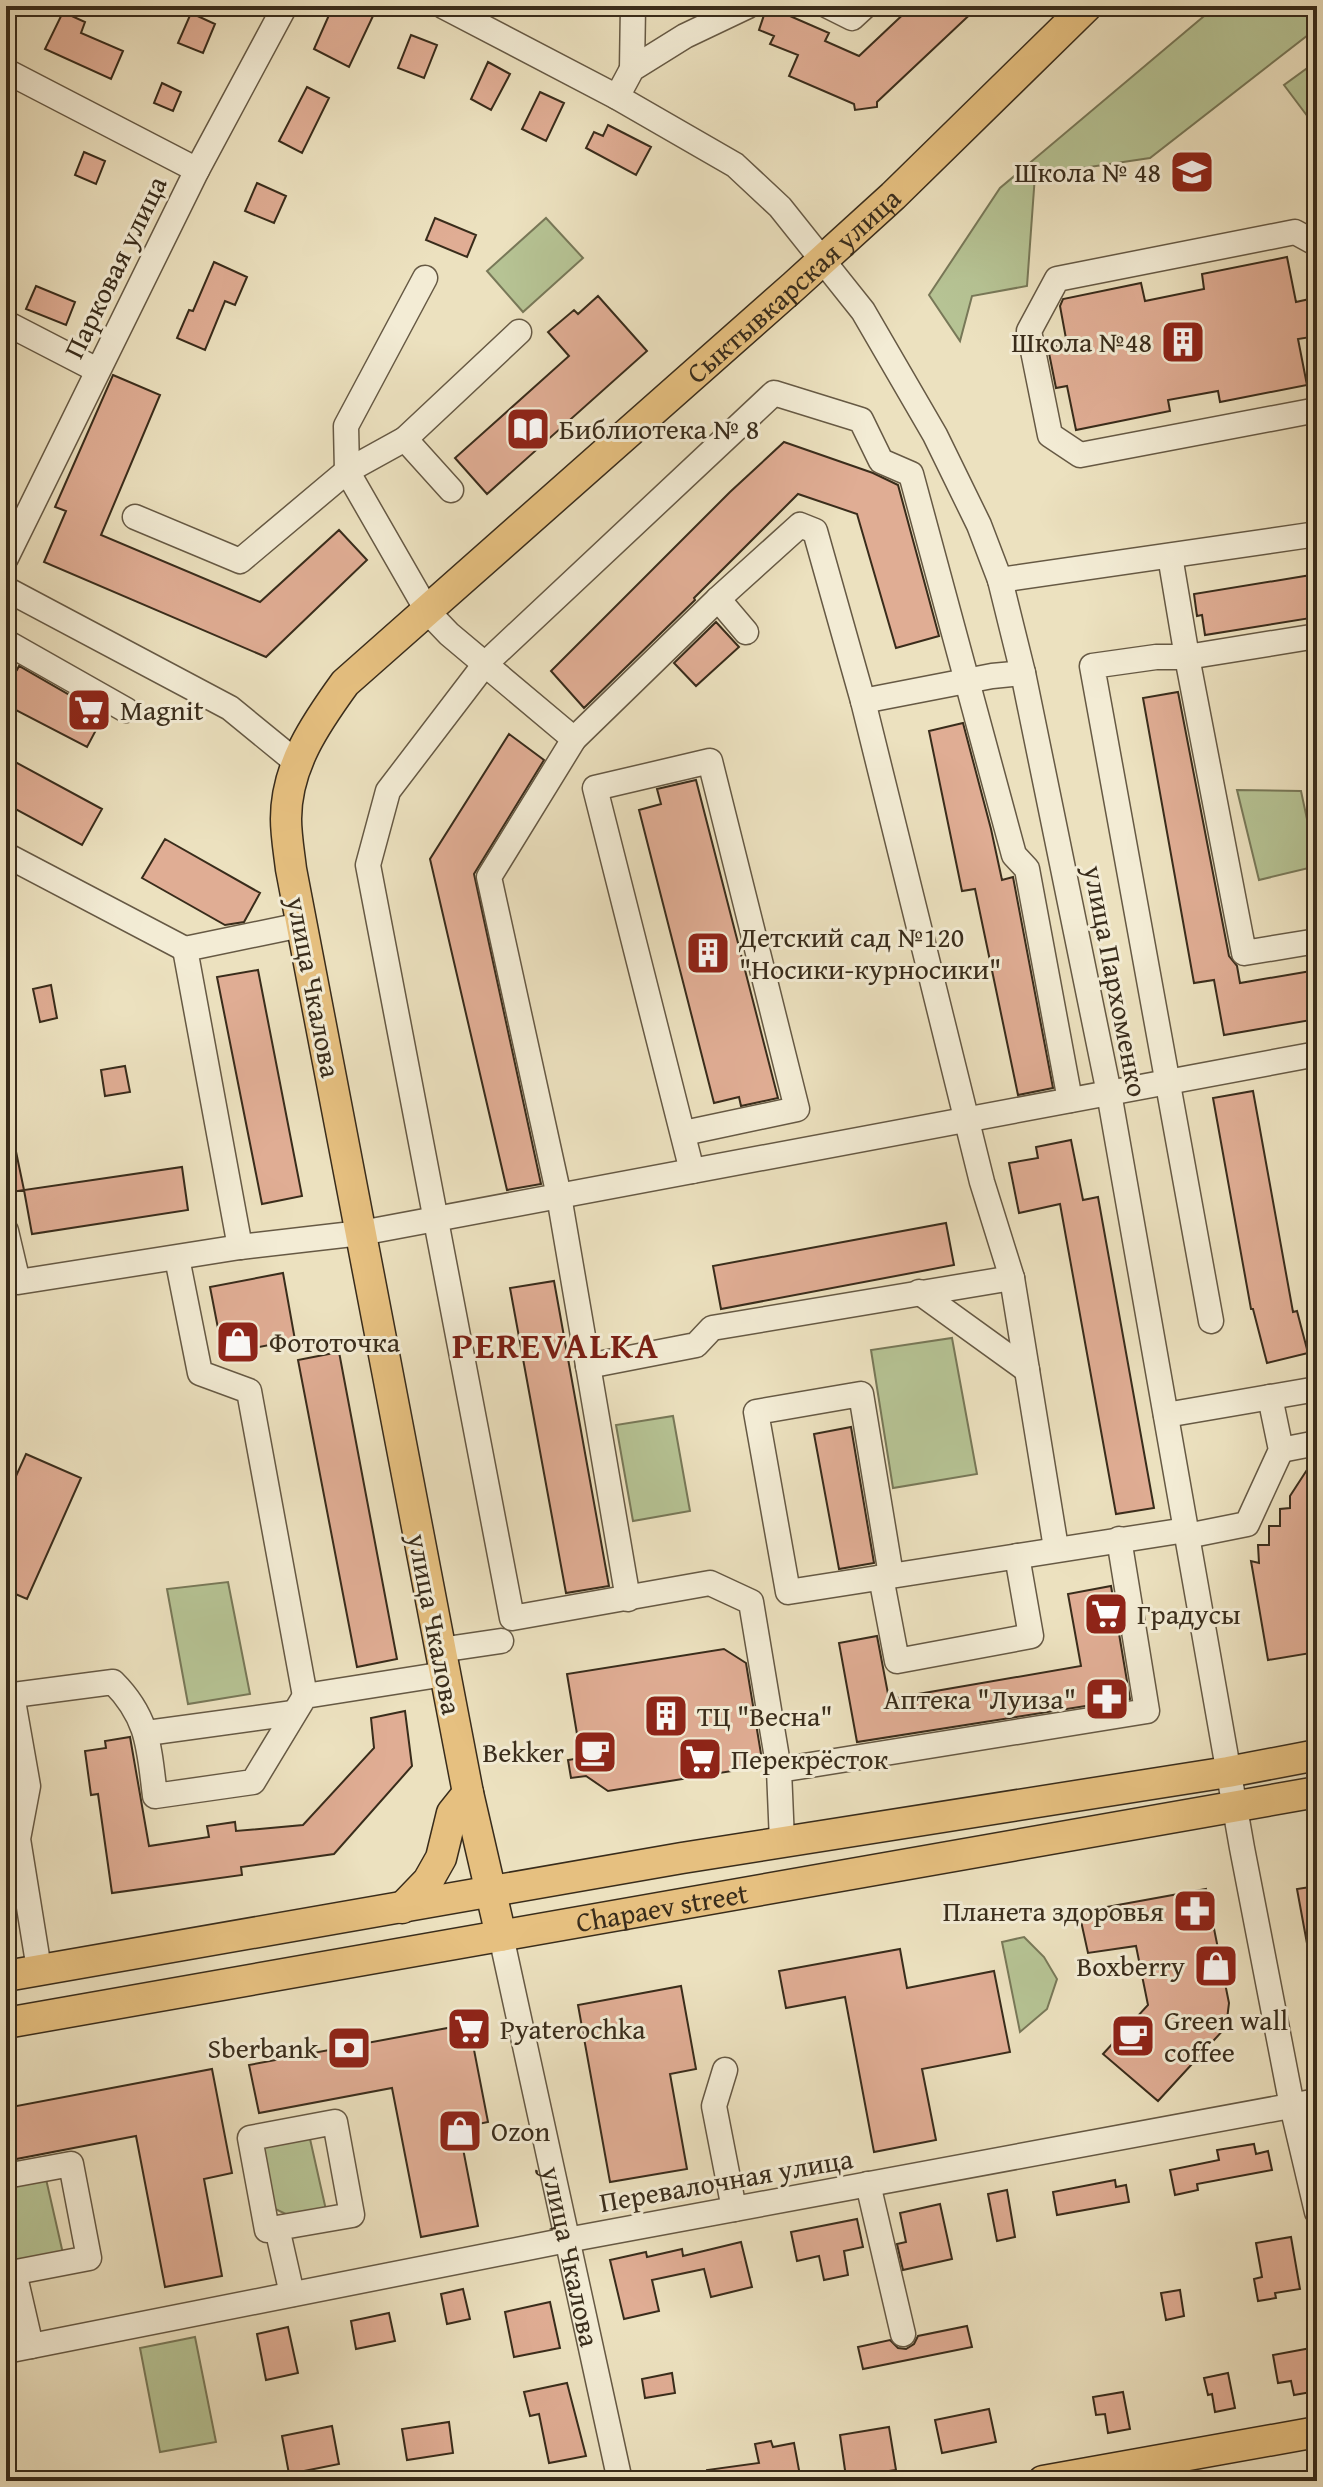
<svg xmlns="http://www.w3.org/2000/svg" width="1323" height="2487" viewBox="0 0 1323 2487" font-family="'Gentium Book Plus',serif">
<style>
.green{fill:#b6c394;stroke:#787858;stroke-width:2}
.building{fill:#e0ad94;stroke:#392c1b;stroke-width:2}
.lines{fill:none;stroke-linecap:round;stroke-linejoin:round}
.minor-casing{stroke:#665944;stroke-width:27}
.major-casing{stroke:#392c1b;stroke-width:33}
.minor{stroke:#f3ecd5;stroke-width:24}
.major{stroke:#e6c080;stroke-width:30}
.labels{text-anchor:middle;stroke-width:6;stroke-linejoin:round;paint-order:stroke}
.poi-label{font-size:28px;fill:#392c1b;stroke:#f3ecd5;text-anchor:start}
.street-label{font-size:28px;fill:#392c1b;stroke:#f3ecd5}
.district-label{font-size:36px;font-weight:bold;letter-spacing:2px;fill:#7a1f14;stroke:#f3ecd5}
</style>
<rect width="100%" height="100%" fill="#ece1bf"/>
<filter id="stains"><feTurbulence type="fractalNoise" baseFrequency=".0025" numOctaves="4"/><feColorMatrix values="0 0 0 0 .2 0 0 0 0 .09 0 0 0 0 .02 0 0 0 .5 -.17"/></filter>
<radialGradient id="worn" r=".72"><stop offset=".6" stop-color="#630" stop-opacity="0"/><stop offset="1" stop-color="#630" stop-opacity=".3"/></radialGradient>
<!-- green -->
<path class="green" d="M1216,6H1317V28L1150,158L1035,175L1027,286L972,296L960,341L929,295L1000,188Z
M1317,61V117L1311,121L1284,85Z
M546,218L583,258L523,312L487,271Z
M1237,790L1301,791L1317,866L1259,880Z
M952,1338L977,1474L893,1488L871,1350Z
M673,1416L690,1511L633,1521L616,1425Z
M228,1582L250,1694L188,1704L167,1589Z
M1024,1937L1044,1957L1057,1979L1047,2009L1020,2032L1002,1942Z
M308,2130L326,2210L290,2216L271,2207L260,2150L274,2136Z
M46,2179L64,2258L28,2265L9,2255L6,2238V2191L12,2184Z
M195,2337L216,2442L160,2452L140,2348Z"/>
<!-- building -->
<path class="building" d="M333,6H353L373,16L349,67L314,49Z
M767,6L829,33L825,41L859,56L912,6H979L877,102V107L855,110L854,104L789,76L798,55L770,44L774,36L759,30Z
M63,12L85,22L81,33L123,51L111,79L45,49Z
M191,13L215,24L203,53L178,43Z
M411,35L437,45L424,78L398,68Z
M488,62L510,74L491,110L471,99Z
M162,83L181,92L173,111L154,103Z
M307,87L329,98L302,153L279,141Z
M540,92L564,103L546,141L522,129Z
M608,125L651,147L636,175L586,148L594,132L603,136Z
M84,152L105,161L96,184L75,175Z
M257,183L286,196L274,223L245,211Z
M435,218L476,235L467,257L426,240Z
M1287,257L1296,302L1314,298L1317,315V336L1298,339L1307,385L1220,402L1218,391L1168,400L1170,411L1076,430L1067,386L1056,388L1048,348L1067,344L1060,306L1063,299L1141,283L1145,301L1204,289L1202,274Z
M214,262L247,277L235,305L225,301L205,350L177,338L189,310L193,311Z
M36,286L75,302L66,325L26,309Z
M598,296L647,351L487,494L455,458L569,356L548,332L574,310L578,314Z
M113,375L160,395L101,535L260,602L339,530L367,560L266,657L44,562L66,511L55,507Z
M784,442L873,473L898,485L939,636L896,648L857,514L798,494L694,598L695,600L584,708L551,671L730,492Z
M1317,574V617L1205,635L1202,615L1197,616L1194,594Z
M716,622L739,647L696,686L674,663Z
M6,664L17,670L19,666L104,715L87,747L6,705Z
M1178,692L1229,956L1237,966L1240,983L1317,970V1019L1224,1035L1214,980L1194,983L1143,698Z
M963,723L991,829L1002,880L1013,877L1053,1088L1018,1095L975,889L962,891L929,731Z
M509,734L544,760L474,874L541,1184L507,1190L430,859Z
M6,757L102,809L82,845L6,804Z
M696,780L778,1098L741,1106L739,1097L714,1103L639,810L661,804L657,789Z
M165,839L260,893L244,922L225,925L142,878Z
M258,970L302,1196L262,1204L217,977Z
M51,985L57,1018L40,1022L33,989Z
M125,1066L130,1092L105,1096L101,1070Z
M1253,1091L1293,1312L1297,1311L1308,1353L1267,1363L1253,1309H1251L1213,1098Z
M1071,1140L1083,1200L1098,1197L1154,1508L1116,1514L1060,1204L1019,1213L1009,1163L1038,1158L1036,1147Z
M14,1142L24,1190L6,1193V1143Z
M182,1167L188,1210L32,1234L24,1190Z
M946,1223L954,1265L721,1309L713,1266Z
M283,1273L295,1340L223,1354L210,1287Z
M554,1281L609,1586L566,1593L510,1288Z
M339,1352L397,1659L357,1667L298,1360Z
M851,1427L874,1563L839,1569L814,1434Z
M26,1454L81,1478L27,1599L6,1590V1498Z
M1317,1458V1652L1268,1660L1251,1561L1259,1563L1258,1545H1269V1526H1280V1509L1290,1508V1496L1314,1459Z
M1111,1586L1130,1699L857,1742L839,1643L877,1636L889,1699L1081,1666L1068,1594Z
M724,1649L746,1663L763,1766L608,1791L586,1776L571,1778L568,1760L581,1758L567,1674Z
M405,1711L412,1766L334,1854L241,1867L242,1875L112,1893L98,1794L91,1795L85,1751L106,1748L105,1741L130,1737L149,1846L209,1837L207,1826L235,1822L236,1831L303,1825L374,1748L371,1718Z
M1317,1886V1948L1308,1949L1297,1889Z
M1206,1889L1229,2003L1226,2027L1158,2101L1103,2054L1148,2005L1136,1946L1088,1953L1079,1912Z
M900,1949L907,1988L994,1971L1010,2052L922,2069L936,2140L874,2152L845,1997L786,2008L779,1971Z
M681,1986L696,2069L670,2074L687,2169L610,2182L578,2005Z
M469,2024L488,2122L459,2128L478,2226L421,2237L392,2088L259,2113L249,2065Z
M212,2069L232,2173L204,2179L222,2276L165,2287L136,2136L6,2161V2108Z
M1254,2144L1256,2154L1268,2151L1272,2170L1197,2184L1198,2190L1175,2195L1170,2170L1219,2160L1217,2150Z
M1115,2180L1116,2187L1126,2185L1129,2202L1057,2215L1053,2192Z
M1007,2190L1015,2237L997,2241L988,2194Z
M940,2204L952,2259L903,2270L897,2244L906,2242L900,2213Z
M857,2219L863,2247L844,2251L848,2275L824,2280L819,2256L797,2261L791,2232Z
M1291,2237L1300,2289L1275,2293L1276,2298L1258,2301L1254,2279L1262,2277L1256,2243Z
M741,2242L752,2287L711,2297L704,2269L652,2280L659,2311L624,2319L610,2260L646,2252L647,2257L682,2249L683,2256Z
M463,2289L470,2319L447,2324L441,2294Z
M1180,2290L1184,2316L1166,2320L1161,2293Z
M550,2302L560,2348L514,2357L505,2312Z
M389,2313L395,2341L356,2349L351,2321Z
M967,2326L972,2347L863,2369L858,2347L890,2340L898,2348L906,2349L914,2344L918,2336Z
M288,2327L298,2373L266,2380L257,2334Z
M1311,2348L1317,2391L1294,2395L1291,2381L1278,2383L1273,2355Z
M672,2373L675,2393L645,2398L642,2379Z
M1228,2373L1235,2408L1215,2412L1212,2394L1208,2395L1204,2378Z
M567,2383L586,2456L549,2463L539,2414L530,2416L524,2392Z
M1123,2392L1130,2429L1108,2433L1105,2414L1096,2415L1093,2397Z
M989,2409L996,2442L942,2453L935,2420Z
M449,2422L453,2453L407,2460L402,2429Z
M332,2426L339,2464L289,2474L282,2436Z
M889,2427L896,2470L846,2477L840,2435Z
M771,2441L773,2447L794,2443L801,2481H708L707,2470L759,2463L755,2444Z"/>
<g class="lines">
<!-- minor casing -->
<g class="minor-casing">
<g id="minor">
<path d="M443,6L617,97L735,165L780,207L863,311L935,435L979,525L1000,580L1023,673L1109,1093L1242,1848L1292,2106L1317,2212"/>
<path d="M828,6L852,18L865,6"/>
<path d="M632,69L633,6"/>
<path d="M6,71L197,170"/>
<path d="M617,97L632,69L685,36L748,6"/>
<path d="M1317,244L1295,232L1057,279L1029,331L1050,435L1080,455L1317,410"/>
<path d="M425,278L346,426L347,471L428,612L449,634L574,739"/>
<path d="M6,323L97,370"/>
<path d="M405,439L451,490"/>
<path d="M135,517L240,561L347,471L405,439L519,332"/>
<path d="M1170,556L1187,657L1317,636"/>
<path d="M6,558L197,170L285,6"/>
<path d="M1000,580L1317,534"/>
<path d="M6,589L230,708L296,762"/>
<path d="M718,599L746,632"/>
<path d="M6,642L126,710"/>
<path d="M863,701L992,676L1023,673"/>
<path d="M6,855L185,949"/>
<path d="M684,1133L797,1109L710,761L595,788L692,1171"/>
<path d="M6,1231L18,1282L240,1247L361,1233L1317,1054"/>
<path d="M240,1247L185,949L301,925"/>
<path d="M177,1258L200,1373L249,1391L305,1696"/>
<path d="M919,1292L1027,1370"/>
<path d="M1211,1321L1092,666L1156,657H1187L1244,953L1317,941"/>
<path d="M588,1366L696,1345L712,1328L1012,1278L1056,1548"/>
<path d="M1166,1415L1317,1389"/>
<path d="M1281,1450L1317,1443"/>
<path d="M1187,1536L1247,1524L1281,1450L1270,1397"/>
<path d="M891,1575L861,1394L756,1412L788,1592L1186,1530"/>
<path d="M881,1577L897,1661L1031,1636L1017,1556"/>
<path d="M628,1599L559,1196L489,877L574,739L718,599L800,525L815,531L863,701L982,1182L1012,1278"/>
<path d="M440,1650L501,1641"/>
<path d="M12,1695L28,1786L18,1839L39,1969"/>
<path d="M6,1696L113,1682C149,1718 149,1748 155,1796L253,1782L305,1696L445,1674"/>
<path d="M147,1733L293,1713"/>
<path d="M779,1770L751,1602L710,1583L512,1618L368,865L388,791L485,664L774,393L861,420L881,461L911,474L1014,855L1027,869L1070,1100"/>
<path d="M782,1841L779,1770L1147,1711L1119,1539"/>
<path id="s1" d="M501,1936L620,2481"/>
<path d="M725,2070L714,2106L734,2209"/>
<path d="M6,2176L71,2164L89,2258L6,2274"/>
<path d="M868,2184L903,2334"/>
<path d="M277,2228L267,2230L250,2138L335,2122L352,2215L277,2228L292,2294"/>
<path d="M14,2272L31,2346"/>
<path d="M6,2351L567,2240L1317,2101"/>
</g>
</g>
<!-- major casing -->
<g class="major-casing">
<g id="major">
<path d="M402,1908L428,1881L441,1858L452,1813L468,1793"/>
<path id="s2" d="M501,1936L468,1793L291,869C289,852 286,835 286,819C286,766 316,723 345,683L794,286L893,196L1087,6"/>
<path d="M6,1976L682,1858L1228,1772L1317,1755"/>
<path id="s3" d="M6,2023L1317,1792"/>
<path d="M1043,2481L1317,2432"/>
</g>
</g>
<!-- minor -->
<use href="#minor" class="minor"/>
<!-- major -->
<use href="#major" class="major"/>
</g>
<!-- icons -->
<defs>
<g id="school-square" transform="scale(2.3)"><rect x="-9" y="-9" width="18" height="18" rx="4" fill="#8f2418" stroke="#f3ecd5"/><path d="M0-5L7-2L0 1L-7-2ZM-4 1L0 2.5L4 1V4Q0 6-4 4Z" fill="#fff"/></g>
<g id="building-square" transform="scale(2.3)"><rect x="-9" y="-9" width="18" height="18" rx="4" fill="#8f2418" stroke="#f3ecd5"/><path d="M-4-6H4V6H1V3H-1V6H-4ZM-2.5-4.3h1.7v1.8h-1.7ZM.8-4.3h1.7v1.8H.8ZM-2.5-1h1.7V.8h-1.7ZM.8-1h1.7V.8H.8Z" fill="#fff"/></g>
<g id="library-square" transform="scale(2.3)"><rect x="-9" y="-9" width="18" height="18" rx="4" fill="#8f2418" stroke="#f3ecd5"/><path d="M-6-4Q-3-5.5-.7-3.5V5Q-3 3-6 4ZM6-4Q3-5.5 .7-3.5V5Q3 3 6 4Z" fill="#fff"/></g>
<g id="supermarket-square" transform="scale(2.3)"><rect x="-9" y="-9" width="18" height="18" rx="4" fill="#8f2418" stroke="#f3ecd5"/><path d="M-6-5.5h2.5l.6 2H6L4.5 2H-2.5L-4.4-4H-6ZM-1.5 3.2a1.3 1.3 0 1 0 .1 0ZM3 3.2a1.3 1.3 0 1 0 .1 0Z" fill="#fff"/></g>
<g id="shop-square" transform="scale(2.3)"><rect x="-9" y="-9" width="18" height="18" rx="4" fill="#8f2418" stroke="#f3ecd5"/><path d="M-5-2.5h2.3a2.7 3.5 0 0 1 5.4 0H5L5.5 6h-11ZM-1.5-2.5h3a1.5 2.3 0 0 0-3 0Z" fill="#fff"/></g>
<g id="pharmacy-square" transform="scale(2.3)"><rect x="-9" y="-9" width="18" height="18" rx="4" fill="#8f2418" stroke="#f3ecd5"/><path d="M-2-6h4v4h4v4h-4v4h-4v-4h-4v-4h4Z" fill="#fff"/></g>
<g id="cafe-square" transform="scale(2.3)"><rect x="-9" y="-9" width="18" height="18" rx="4" fill="#8f2418" stroke="#f3ecd5"/><path d="M-5.5-4.5H6V0H3Q3 3.5 0 3.5H-2.5Q-5.5 3.5-5.5 0ZM3-3.2v2h1.7v-2ZM-6 4.5H4V6H-6Z" fill="#fff"/></g>
<g id="bank-square" transform="scale(2.3)"><rect x="-9" y="-9" width="18" height="18" rx="4" fill="#8f2418" stroke="#f3ecd5"/><path d="M-6-4H6V4H-6ZM0-2.3a2.3 2.3 0 1 0 0 4.6a2.3 2.3 0 1 0 0-4.6Z" fill="#fff"/></g>
</defs>
<g fill-rule="evenodd">
<use href="#school-square" x="1192" y="172"/>
<use href="#building-square" x="1183" y="342"/>
<use href="#library-square" x="528" y="429"/>
<use href="#supermarket-square" x="89" y="710"/>
<use href="#building-square" x="708" y="953"/>
<use href="#shop-square" x="238" y="1342"/>
<use href="#supermarket-square" x="1106" y="1614"/>
<use href="#pharmacy-square" x="1107" y="1699"/>
<use href="#building-square" x="666" y="1716"/>
<use href="#cafe-square" x="595" y="1752"/>
<use href="#supermarket-square" x="700" y="1759"/>
<use href="#pharmacy-square" x="1195" y="1911"/>
<use href="#shop-square" x="1216" y="1966"/>
<use href="#supermarket-square" x="469" y="2029"/>
<use href="#cafe-square" x="1133" y="2036"/>
<use href="#bank-square" x="349" y="2048"/>
<use href="#shop-square" x="460" y="2131"/>
</g>
<g class="labels">
<!-- poi labels -->
<g class="poi-label">
<text x="1161" y="182" text-anchor="end">Школа № 48</text>
<text x="1152" y="352" text-anchor="end">Школа №48</text>
<text x="559" y="439">Библиотека № 8</text>
<text x="120" y="720">Magnit</text>
<text x="739" y="947">Детский сад №120<tspan x="739" dy="32">"Носики-курносики"</tspan></text>
<text x="269" y="1352">Фототочка</text>
<text x="1137" y="1624">Градусы</text>
<text x="1076" y="1709" text-anchor="end">Аптека "Луиза"</text>
<text x="697" y="1726">ТЦ "Весна"</text>
<text x="564" y="1762" text-anchor="end">Bekker</text>
<text x="731" y="1769">Перекрёсток</text>
<text x="1164" y="1921" text-anchor="end">Планета здоровья</text>
<text x="1185" y="1976" text-anchor="end">Boxberry</text>
<text x="1164" y="2030">Green wall<tspan x="1164" dy="32">coffee</tspan></text>
<text x="500" y="2039">Pyaterochka</text>
<text x="318" y="2058" text-anchor="end">Sberbank</text>
<text x="491" y="2141">Ozon</text>
</g>
<!-- street labels -->
<g class="street-label">
<text transform="translate(115 267) rotate(-64)" y="10">Парковая улица</text>
<text dy="10" stroke="none"><textPath href="#s2" startOffset="1888">Сыктывкарская улица</textPath></text>
<text transform="translate(1116 981) rotate(79)" y="10">улица Пархоменко</text>
<text transform="translate(314 987) rotate(79)" y="10">улица Чкалова</text>
<text transform="translate(435 1624) rotate(79)" y="10">улица Чкалова</text>
<text dy="10" stroke="none"><textPath href="#s3" startOffset="666">Chapaev street</textPath></text>
<text transform="translate(726 2180) rotate(-10)" y="10">Перевалочная улица</text>
<text dy="10" stroke="none"><textPath href="#s1" startOffset="328">улица Чкалова</textPath></text>
</g>
<!-- district labels -->
<g class="district-label">
<text x="556" y="1358">PEREVALKA</text>
</g>
</g>
<!-- margin -->
<rect width="1323" height="2487" fill="none" stroke="#ece1bf" stroke-width="32"/>
<rect x="8" y="8" width="1307" height="2471" fill="none" stroke="#392c1b" stroke-width="4"/>
<rect x="16" y="16" width="1291" height="2455" fill="none" stroke="#392c1b" stroke-width="2"/>
<rect width="100%" height="100%" filter="url(#stains)"/>
<rect width="100%" height="100%" fill="url(#worn)"/>
</svg>
